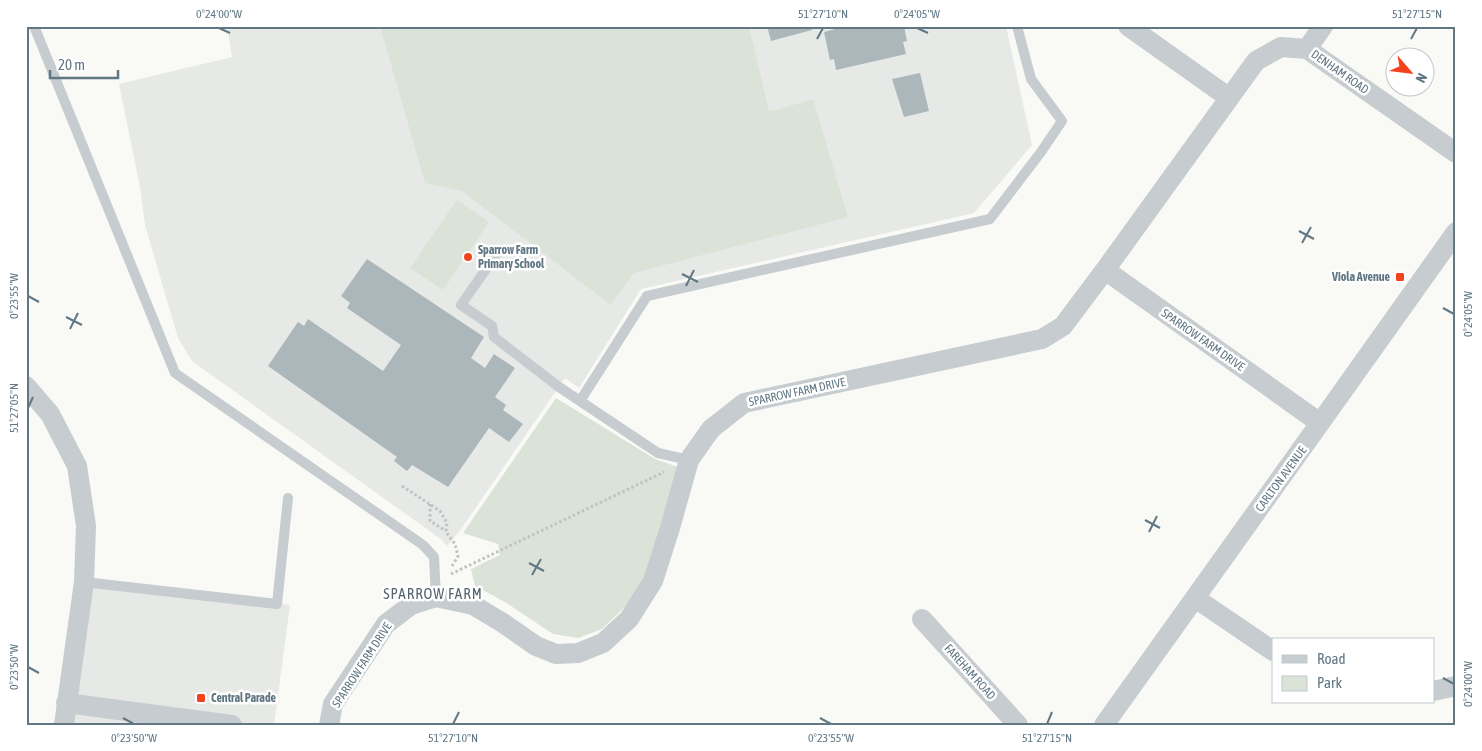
<svg xmlns="http://www.w3.org/2000/svg" width="1482" height="751" viewBox="0 0 1482 751" font-family="'Asap Condensed',sans-serif">
<style>
.built{fill:#e7e9e7}
.green{fill:#dbe2d7}
.building{fill:#acb7bc}
.lines{fill:none;stroke-linecap:round;stroke-linejoin:round}
.path{stroke:#c0c3c5;stroke-width:3;stroke-dasharray:2.5 2.5;stroke-linecap:butt}
.lane{stroke:#c6cccf;stroke-width:10}
.street{stroke:#c6cccf;stroke-width:20}
.ticks{fill:none;stroke:#617784;stroke-width:2}
.poi-dot{fill:#f4431c;stroke:#fff;stroke-width:2}
.labels{text-anchor:middle;stroke-width:5;stroke-linejoin:round;paint-order:stroke}
.street-label{font-size:12px;fill:#617784;stroke:#fff}
.poi-label{font-size:12px;font-weight:bold;fill:#617784;stroke:#fff;text-anchor:start}
.quarter-label{font-size:15px;letter-spacing:1px;fill:#54646f;stroke:#fff}
.neatline{fill:none;stroke:#617784;stroke-width:2}
.ticks-label{font-size:12px;text-anchor:middle;fill:#617784}
</style>
<rect width="100%" height="100%" fill="#f9f9f6"/>
<!-- built -->
<path class="built" d="M227,26H1006L1032,145L974,213L641,289L579,388L565,378L459,532L447,546L442,540L192,361L178,338L145,225L140,187L119,84L232,57Z
M84,582L290,605L274,725H64Z"/>
<!-- green -->
<path class="green" d="M380,26H749L769,112L813,99L848,217L634,273L611,305L462,191L425,183Z
M457,200L489,222L443,290L410,268Z
M556,398L655,459L681,468L653,561L629,603L602,629L578,638L553,634L505,602L475,586L471,569L500,555L498,544L463,533Z"/>
<!-- building -->
<path class="building" d="M767,26H811L812,30L771,41Z
M839,26H904L907,41L903,42L906,54L836,70L834,59L830,60L824,32L839,28Z
M920,73L929,111L904,117L892,79Z
M367,259L484,337L471,358L485,368L494,354L515,368L495,397L506,405L503,410L523,424L509,442L489,428L448,487L412,465L407,471L394,461L397,457L268,366L298,322L304,326L308,319L383,371L401,345L347,308L350,303L341,296Z"/>
<g class="lines">
<!-- path -->
<path class="path" d="M402,486L440,511L447,523L446,532L455,544L458,556L451,568
M430,504V521L446,531
M451,574L664,472"/>
<!-- lane -->
<path class="lane" d="M34,26L175,373L423,545L434,557L436,597
M500,249L461,305L492,326L494,337L559,387L658,453L689,460
M580,401L647,296L990,219L1041,152L1062,121L1031,79L1017,26
M84,582L277,604L288,498"/>
<!-- street -->
<path class="street" d="M1128,26L1228,97
M1307,49L1323,26
M1105,270L1256,61L1281,47L1307,49L1456,153
M26,386L50,414L77,466L86,526L84,582L64,725
M1195,598L1273,651
M922,619L1018,725
M1433,691L1456,686
M66,703L232,725
M329,725L333,704L386,624L411,605L436,597L473,605L503,623L536,646L556,654L578,653L603,643L629,619L653,581L670,528L689,460L711,429L744,403L1042,339L1063,326L1105,270L1320,423
M1104,725L1320,423L1456,232"/>
</g>
<!-- ticks -->
<path class="ticks" d="M219,28L230,33M917,28L928,33M817,39L823,28M1411,39L1417,28M1299,231L1314,239M1302,243L1311,227M682,274L698,282M686,286L694,270M28,296L39,302M1443,308L1454,314M66,317L82,325M70,329L78,313M28,408L33,397M1145,520L1160,528M1149,532L1157,516M529,563L544,571M532,575L541,559M28,667L39,673M1443,678L1454,684M123,718L134,724M820,718L831,724M453,724L459,712M1047,724L1052,712"/>
<!-- markers -->
<g class="poi-dot">
<circle cx="468" cy="257" r="5"/>
<rect x="1395" y="272" width="10" height="10" rx="2.5"/>
<rect x="196" y="693" width="10" height="10" rx="2.5"/>
</g>
<g class="labels">
<!-- street labels -->
<g class="street-label">
<text transform="translate(1340 72) rotate(35)" y="4">DENHAM ROAD</text>
<text transform="translate(1203 340) rotate(35)" y="4">SPARROW FARM DRIVE</text>
<text transform="translate(797 392) rotate(-12)" y="4">SPARROW FARM DRIVE</text>
<text transform="translate(1281 479) rotate(-54)" y="4">CARLTON AVENUE</text>
<text transform="translate(362 665) rotate(-57)" y="4">SPARROW FARM DRIVE</text>
<text transform="translate(970 672) rotate(48)" y="4">FAREHAM ROAD</text>
</g>
<!-- poi labels -->
<g class="poi-label">
<text x="478" y="254">Sparrow Farm<tspan x="478" dy="14">Primary School</tspan></text>
<text x="1390" y="281" text-anchor="end">Viola Avenue</text>
<text x="211" y="702">Central Parade</text>
</g>
<!-- quarter labels -->
<g class="quarter-label">
<text x="433" y="599">SPARROW FARM</text>
</g>
</g>
<!-- border -->
<rect width="1482" height="751" fill="none" stroke="#ffffff" stroke-width="55"/>
<!-- legend -->
<rect x="1272" y="638" width="162" height="65" fill="#ffffff" stroke="#c0c9ce"/>
<rect x="1282" y="655" width="25" height="8" fill="#c6cccf" stroke="#c0c9ce"/>
<text x="1317" y="664" font-size="15" fill="#617784">Road</text>
<rect x="1282" y="676" width="25" height="15" fill="#dbe2d7" stroke="#c0c9ce"/>
<text x="1317" y="688" font-size="15" fill="#617784">Park</text>
<!-- north arrow -->
<g transform="translate(1410 72) rotate(118)"><circle r="24" fill="#ffffff" stroke="#c0c9ce"/>
<path d="M0-4L9 19L0 12L-9 19Z" fill="#f4431c"/>
<text y="-8" font-size="14" font-weight="bold" text-anchor="middle" fill="#617784">N</text>
</g>
<!-- scale -->
<path d="M50 70v8h68v-8" fill="none" stroke="#617784" stroke-width="2.5"/>
<text x="58" y="70" font-size="15" fill="#617784" stroke="#ffffff" stroke-width="4" paint-order="stroke">20 m</text>
<rect x="28" y="28" width="1426" height="696" class="neatline"/>
<g class="ticks-label">
<text x="219" y="18">0°24'00"W</text>
<text x="823" y="18">51°27'10"N</text>
<text x="917" y="18">0°24'05"W</text>
<text x="1417" y="18">51°27'15"N</text>
<text transform="translate(14 296) rotate(-90)" y="4">0°23'55"W</text>
<text transform="translate(1468 314) rotate(-90)" y="4">0°24'05"W</text>
<text transform="translate(14 408) rotate(-90)" y="4">51°27'05"N</text>
<text transform="translate(14 667) rotate(-90)" y="4">0°23'50"W</text>
<text transform="translate(1468 684) rotate(-90)" y="4">0°24'00"W</text>
<text x="134" y="742">0°23'50"W</text>
<text x="453" y="742">51°27'10"N</text>
<text x="831" y="742">0°23'55"W</text>
<text x="1047" y="742">51°27'15"N</text>
</g>
</svg>
